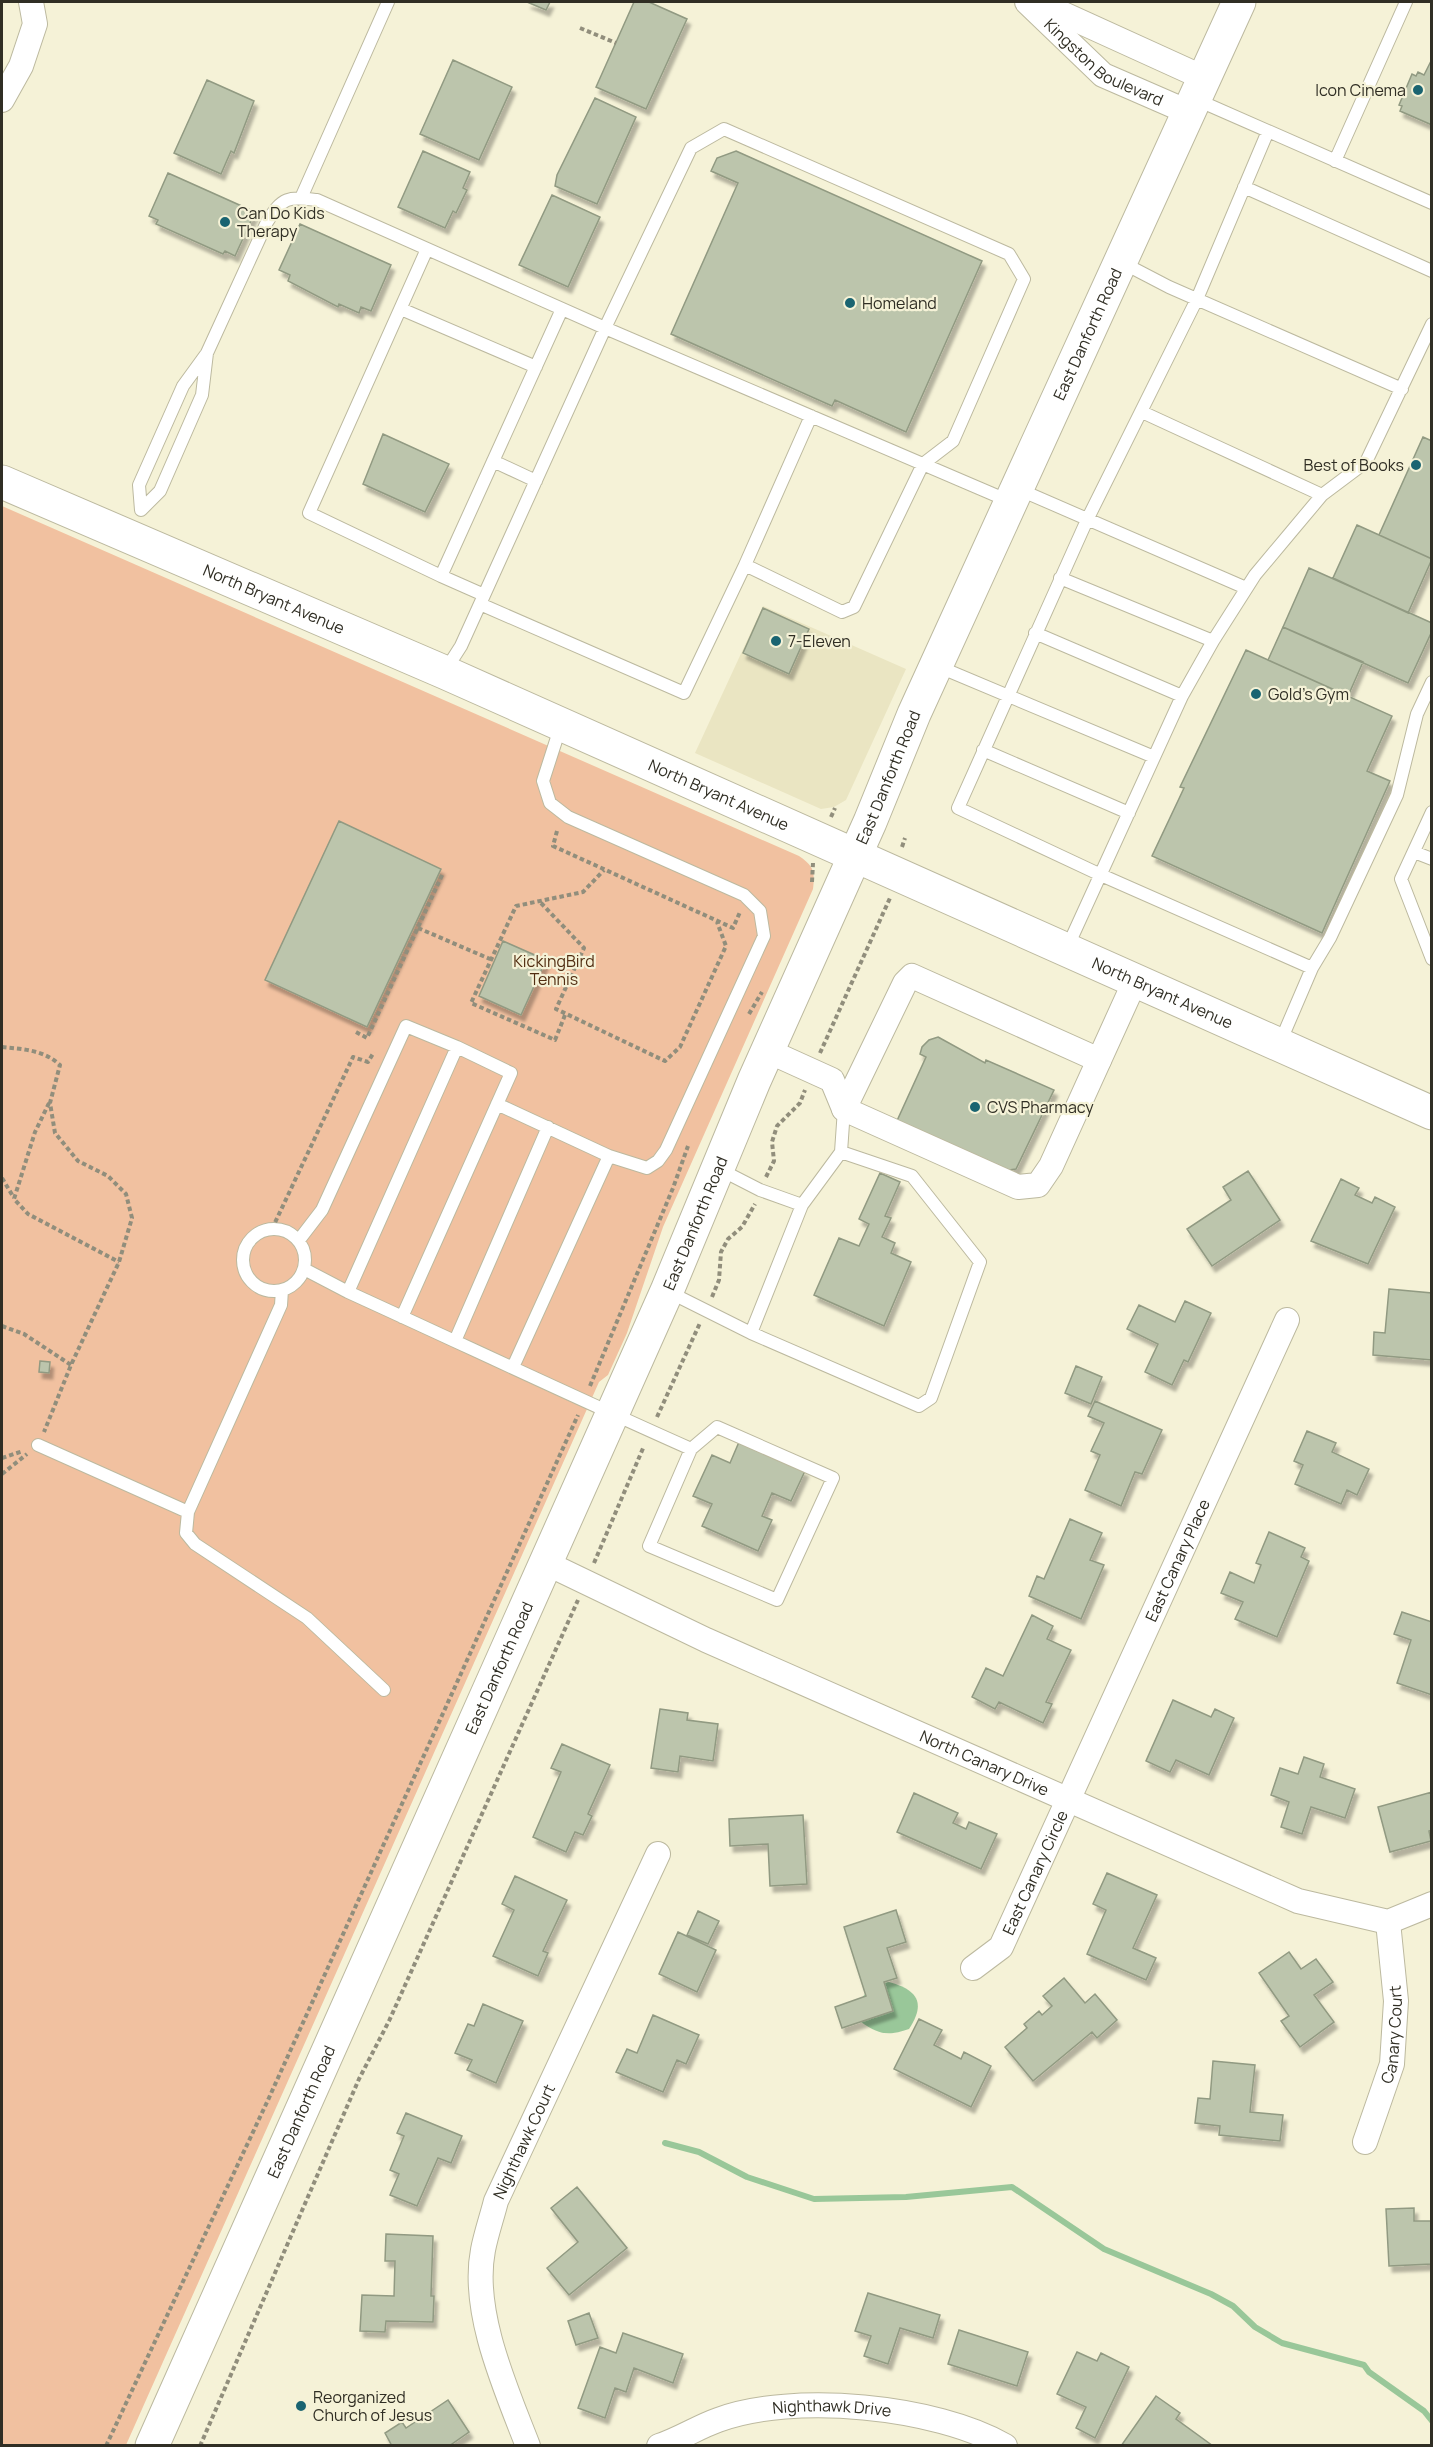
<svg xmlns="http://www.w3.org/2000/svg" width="1433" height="2447" viewBox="0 0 1433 2447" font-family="Manrope,sans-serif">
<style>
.built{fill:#eae5c2}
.green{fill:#f1c1a0}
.water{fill:#99c799}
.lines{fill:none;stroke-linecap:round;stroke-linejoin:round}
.stream{stroke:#99c799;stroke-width:6}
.building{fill:#bcc5ac;stroke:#919a82;stroke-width:1.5;filter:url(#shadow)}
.lane-casing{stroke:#bcb99f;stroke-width:14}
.street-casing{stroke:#bcb99f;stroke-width:26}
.secondary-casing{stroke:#bcb99f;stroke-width:35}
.path{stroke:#918e7c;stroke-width:4;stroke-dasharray:4.5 3;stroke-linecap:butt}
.lane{stroke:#fff;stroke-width:12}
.street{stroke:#fff;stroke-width:24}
.secondary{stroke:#fff;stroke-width:33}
.poi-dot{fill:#1a6471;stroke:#f5f2d7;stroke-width:2}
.labels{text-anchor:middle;stroke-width:4.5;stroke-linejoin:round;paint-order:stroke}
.street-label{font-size:16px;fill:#302e24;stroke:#f5f2d7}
.poi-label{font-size:16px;fill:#302e24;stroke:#f5f2d7;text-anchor:start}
.park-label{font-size:16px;fill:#522e12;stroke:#f5f2d7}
</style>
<defs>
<filter id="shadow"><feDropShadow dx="3.5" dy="6" stdDeviation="1.5" flood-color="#0004"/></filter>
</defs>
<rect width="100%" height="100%" fill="#f5f2d7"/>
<!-- built -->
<path class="built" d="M763,606L906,669L846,800L834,807L821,809L695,753Z"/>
<!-- green -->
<path class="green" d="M2,506L799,856C814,866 815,872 813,889L663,1227L627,1333L608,1375L599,1382L126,2445H2Z"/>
<!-- water -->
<path class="water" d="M889,1982C918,1990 926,2003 909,2029C889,2036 879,2035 861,2022L860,2000L873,1985Z"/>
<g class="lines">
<!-- stream -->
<path class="stream" d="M665,2143L699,2152L747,2177L814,2199L906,2197L1012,2187L1104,2249L1211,2294L1233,2306L1255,2327L1282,2343L1364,2365L1369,2372L1424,2411L1432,2421"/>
</g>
<!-- building -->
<path class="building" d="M527,2H550L546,10Z
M634,2H649L687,19L646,109L596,87Z
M1432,59V125L1400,111L1402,106L1399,105L1412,74L1416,76L1418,72L1424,75Z
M453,60L512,87L479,160L420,134Z
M207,80L254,101L234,153L231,151L221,174L174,153Z
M595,98L636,117L597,204L555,186L557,175Z
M423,151L470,172L463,188L467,190L456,213L453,211L445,228L398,207Z
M736,151L982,261L906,432L835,400L832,406L671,334L738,183L711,171L717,158Z
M168,173L255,212L235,256L225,251L223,254L156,224L158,220L149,216Z
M552,195L600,217L568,287L519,265Z
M300,224L391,265L371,311L361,307L359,313L339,304L338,307L288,281L290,275L279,270Z
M383,434L449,464L425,512L363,484Z
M1423,437L1432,441V559L1379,535Z
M1357,525L1432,559L1408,613L1333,578Z
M1309,568L1432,623V631L1408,683L1283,627Z
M763,608L809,629L789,674L743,653Z
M1283,627L1363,662L1348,696L1268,660Z
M1246,650L1392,716L1367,771L1390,781L1322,933L1152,856L1184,788L1180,787Z
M339,821L441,869L367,1027L265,980Z
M503,941L546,960L521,1015L479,996Z
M938,1037L985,1063L986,1060L1054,1090L1016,1169L1002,1171L896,1123L926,1057L920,1054L922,1047L929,1040Z
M1248,1171L1280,1220L1212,1266L1187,1229L1231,1200L1223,1187Z
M880,1173L900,1182L885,1216L891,1218L882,1237L895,1243L891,1253L911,1262L884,1326L814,1295L839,1238L859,1246L869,1224L859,1219Z
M1341,1179L1359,1188L1355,1195L1372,1203L1375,1197L1395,1207L1368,1264L1311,1241Z
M1389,1289L1432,1293V1360L1373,1355L1374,1332L1385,1333Z
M1185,1301L1211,1313L1188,1362L1184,1360L1172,1385L1145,1372L1158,1344L1127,1329L1139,1305L1175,1322Z
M40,1361L50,1362L49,1373L39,1372Z
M1076,1366L1102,1377L1091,1404L1065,1393Z
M1095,1401L1162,1430L1142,1474L1135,1472L1121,1506L1085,1490L1100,1455L1091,1451L1104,1423L1088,1416Z
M1307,1431L1336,1443L1332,1452L1369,1469L1357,1495L1347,1490L1341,1504L1295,1484L1303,1465L1294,1461Z
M739,1442L805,1471L791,1501L772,1493L762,1516L772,1520L758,1551L702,1526L712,1504L693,1496L712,1455L730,1463Z
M1070,1519L1102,1533L1090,1560L1104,1565L1081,1619L1029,1596L1037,1576L1044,1579Z
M1269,1532L1305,1548L1301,1557L1309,1561L1277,1637L1235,1619L1243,1602L1221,1593L1230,1572L1254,1583L1261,1565L1256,1563Z
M1402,1612L1432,1622V1695L1397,1683L1411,1640L1394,1634Z
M1032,1615L1053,1626L1047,1639L1071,1650L1046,1702L1052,1704L1043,1723L999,1702L995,1709L972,1697L986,1668L1003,1676Z
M1173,1700L1211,1717L1215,1709L1234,1718L1209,1775L1176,1760L1170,1772L1146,1761Z
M660,1709L688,1713L687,1720L718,1724L713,1761L680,1756L678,1772L651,1768Z
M562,1744L610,1765L588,1814L592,1816L583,1835L575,1832L566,1852L533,1837L561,1772L551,1768Z
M1304,1757L1324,1764L1320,1777L1355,1789L1345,1818L1311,1807L1302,1834L1281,1827L1289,1802L1271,1795L1280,1768L1298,1774Z
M1432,1792V1830L1429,1831L1431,1841L1390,1852L1378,1807Z
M914,1793L958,1813L953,1823L966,1829L969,1822L997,1834L981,1869L897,1832Z
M803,1815L807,1884L770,1886L768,1844L730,1846L729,1819Z
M1107,1873L1157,1895L1133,1948L1156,1958L1146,1980L1087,1954L1106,1910L1093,1904Z
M515,1876L567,1900L543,1951L548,1953L538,1976L493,1956L514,1910L502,1904Z
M896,1910L906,1942L887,1948L897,1978L884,1982L893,2011L842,2028L835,2007L866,1996L844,1927Z
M698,1911L719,1921L708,1944L687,1935Z
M678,1932L716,1950L697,1992L659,1974Z
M1289,1952L1301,1969L1316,1959L1333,1982L1314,1995L1334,2022L1300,2047L1281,2021L1289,2016L1259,1973Z
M1064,1978L1085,2003L1095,1994L1117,2020L1097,2038L1092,2032L1033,2081L1005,2047L1027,2028L1024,2024L1039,2011L1042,2015L1052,2006L1043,1996Z
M483,2004L523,2021L496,2083L467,2070L472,2060L455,2053L468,2024L474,2026Z
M653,2015L699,2035L686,2064L677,2060L663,2092L616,2072L627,2049L637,2053Z
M919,2019L942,2030L934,2045L961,2059L964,2052L991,2066L971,2107L894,2069Z
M1213,2061L1255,2065L1250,2112L1283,2115L1280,2141L1219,2135L1220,2126L1195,2123L1198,2098L1210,2099Z
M406,2113L462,2136L451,2163L438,2158L417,2206L390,2195L399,2174L390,2170L404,2136L397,2133Z
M577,2187L627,2248L569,2295L547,2268L578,2242L551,2208Z
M1414,2208V2221H1432V2264L1389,2266L1386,2209Z
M386,2234L433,2236L431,2296H434L433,2322L386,2321L385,2332L360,2331L362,2295L394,2296L395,2261H385Z
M868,2293L940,2315L933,2338L900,2328L888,2364L864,2356L871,2336L855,2331Z
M589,2313L598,2338L576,2345L568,2321Z
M959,2330L1028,2352L1017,2386L948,2364Z
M623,2333L683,2354L673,2383L634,2368L626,2392L615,2388L605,2418L578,2408L600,2347L616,2353Z
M1077,2352L1097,2361L1101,2353L1129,2367L1095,2438L1076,2428L1086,2407L1057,2394Z
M1156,2396L1180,2413L1176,2419L1213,2446H1121Z
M448,2400L469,2432L449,2446H392L385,2433L402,2422L406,2428Z"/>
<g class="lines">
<!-- lane casing -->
<g class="lane-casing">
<path id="lane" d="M1195,99L1432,203
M1268,131L1197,299L1087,520L958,808L1101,875L1312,968
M1335,161L1406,2
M1244,187L1432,271
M301,198L388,2
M427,249L309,513L441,576L562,309
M1121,262L1169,287L1402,389
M401,309L536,367
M207,353L202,395L160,491L141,510L139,485L183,386L207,353L267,222C283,196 288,197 317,200L605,328L691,148L724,129L1009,254L1024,279L953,441L923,464L854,607L842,612L745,565L684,693L480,604
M1142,412L1322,495
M493,461L536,481
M1018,489L1246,588
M745,565L811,416
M441,576L484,595
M1060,578L1213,641
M1035,633L1182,696
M937,666L1154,757
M445,671L461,646L605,328L1009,501
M561,725L543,781L550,803L568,817L744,895L760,911L764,936L666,1150L658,1161L647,1168L609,1156
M983,750L1129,813
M1432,812L1401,879L1432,959
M1414,852L1432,859
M1067,948L1182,696L1213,641L1255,575L1291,532L1322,495L1366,462L1432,324
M1279,1045L1312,968L1330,938L1397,795L1417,714L1432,682
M497,1104L609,1156L513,1367
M802,1205L841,1152L844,1109
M243 1260a31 31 0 1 1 62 0a31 31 0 1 1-62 0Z
M299,1240L322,1210L406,1026L457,1047
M304,1269L348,1292
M667,1291L751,1333L802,1205L760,1190L719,1169
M402,1317L511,1073L457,1047L348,1292C462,1344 576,1398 691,1449L649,1546L777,1600L833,1478L717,1427L691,1449
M751,1333L919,1406L931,1398L980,1262L912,1176L841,1152
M455,1341L548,1127
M38,1445L188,1512L281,1305L282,1290
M188,1512L186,1533L195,1544L307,1618L384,1690"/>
</g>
<!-- street casing -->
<g class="street-casing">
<g id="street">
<path id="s1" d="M1027,2L1103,75L1188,112"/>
<path d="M1037,2L1204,78"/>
<path d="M2,100L21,66L35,24L31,2"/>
<path d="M768,1051L832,1080L844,1109L1018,1187L1038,1185L1051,1166L1135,981"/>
<path d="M844,1109L905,983L912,976L1099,1060"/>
<path id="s2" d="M546,1563L706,1640L1298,1901L1388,1922L1432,1904"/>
<path id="s3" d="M973,1968L1001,1947L1287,1320"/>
<path id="s4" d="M1365,2142L1392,2064L1396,2001L1388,1922"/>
<path id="s5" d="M528,2446C506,2389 471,2312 483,2250C486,2234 492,2217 496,2201L658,1854"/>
<path id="s6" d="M659,2446C680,2439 698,2427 718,2420C793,2392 936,2406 1005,2446"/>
</g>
</g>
<!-- secondary casing -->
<g class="secondary-casing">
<g id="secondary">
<path id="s7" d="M2,482L444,672L1432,1113"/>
<path id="s8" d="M152,2446L667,1291L754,1081L870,822L914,714L1239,2"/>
</g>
</g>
<!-- path -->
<path class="path" d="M580,28L616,43
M831,817L835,808
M557,831L553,846L733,928L740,912
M902,847L905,838
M812,882L813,863
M541,903L584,948L556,1009L665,1061L680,1047L726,946L717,922
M418,928L490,959
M749,1014L762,992
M565,1015L555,1040L471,1003L516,906L583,892L604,870
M356,1032L367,1038L443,873
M2,1047C23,1049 44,1050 60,1065L50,1103L55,1133L78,1161L108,1176L126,1194L132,1218L119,1262L71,1365L44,1432
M820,1053L890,898
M49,1103L35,1132L14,1199L28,1214L119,1262
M766,1177L774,1161L772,1142L777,1126L800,1103L805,1090
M2,1178L14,1198
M272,1229L353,1057L368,1062L374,1052
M712,1297L719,1280L721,1252L728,1239L742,1227L755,1204
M2,1326L24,1334L71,1365
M590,1386L673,1188L688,1146
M657,1417L700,1323
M2,1458L23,1451
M2,1474L27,1454
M594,1563L644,1446
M106,2446L268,2100L578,1415
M200,2446L359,2079L389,2021L578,1600"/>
<!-- lane -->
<use href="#lane" class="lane"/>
<!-- street -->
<use href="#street" class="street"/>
<!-- secondary -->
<use href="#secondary" class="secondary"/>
</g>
<!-- markers -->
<g class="poi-dot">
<circle cx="1418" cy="90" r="6"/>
<circle cx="225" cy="222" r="6"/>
<circle cx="850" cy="303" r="6"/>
<circle cx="1416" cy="465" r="6"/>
<circle cx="776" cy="641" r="6"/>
<circle cx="1256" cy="694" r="6"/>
<circle cx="975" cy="1107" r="6"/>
<circle cx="301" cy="2406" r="6"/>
</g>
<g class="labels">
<!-- street labels -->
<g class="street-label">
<text dy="6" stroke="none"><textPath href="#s1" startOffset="99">Kingston Boulevard</textPath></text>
<text dy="6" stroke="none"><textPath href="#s8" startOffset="2310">East Danforth Road</textPath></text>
<text dy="6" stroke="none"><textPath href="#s7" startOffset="296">North Bryant Avenue</textPath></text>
<text dy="6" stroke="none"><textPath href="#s8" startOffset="1824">East Danforth Road</textPath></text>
<text dy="6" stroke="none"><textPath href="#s7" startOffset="782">North Bryant Avenue</textPath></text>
<text dy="6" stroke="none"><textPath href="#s7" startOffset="1268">North Bryant Avenue</textPath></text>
<text dy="6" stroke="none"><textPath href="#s8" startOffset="1338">East Danforth Road</textPath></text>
<text dy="6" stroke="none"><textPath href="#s3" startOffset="460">East Canary Place</textPath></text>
<text dy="6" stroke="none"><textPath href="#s8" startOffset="852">East Danforth Road</textPath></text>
<text dy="6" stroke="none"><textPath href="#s2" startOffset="482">North Canary Drive</textPath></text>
<text dy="6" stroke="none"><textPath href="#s3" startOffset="117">East Canary Circle</textPath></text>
<text dy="6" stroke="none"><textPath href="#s4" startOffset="112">Canary Court</textPath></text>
<text dy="6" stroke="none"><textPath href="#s8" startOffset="366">East Danforth Road</textPath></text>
<text dy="6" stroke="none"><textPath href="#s5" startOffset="320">Nighthawk Court</textPath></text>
<text dy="6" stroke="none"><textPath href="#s6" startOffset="180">Nighthawk Drive</textPath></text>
</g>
<!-- poi labels -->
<g class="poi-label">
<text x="1406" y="96" text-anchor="end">Icon Cinema</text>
<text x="237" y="219">Can Do Kids<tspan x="237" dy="18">Therapy</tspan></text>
<text x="862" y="309">Homeland</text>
<text x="1404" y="471" text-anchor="end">Best of Books</text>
<text x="788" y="647">7-Eleven</text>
<text x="1268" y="700">Gold's Gym</text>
<text x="987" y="1113">CVS Pharmacy</text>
<text x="313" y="2403">Reorganized<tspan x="313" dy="18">Church of Jesus</tspan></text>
</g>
<!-- park labels -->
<g class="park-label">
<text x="554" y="967">KickingBird<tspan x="554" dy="18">Tennis</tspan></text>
</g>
</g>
<!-- border -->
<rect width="1433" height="2447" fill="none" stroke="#302e24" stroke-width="6"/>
</svg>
